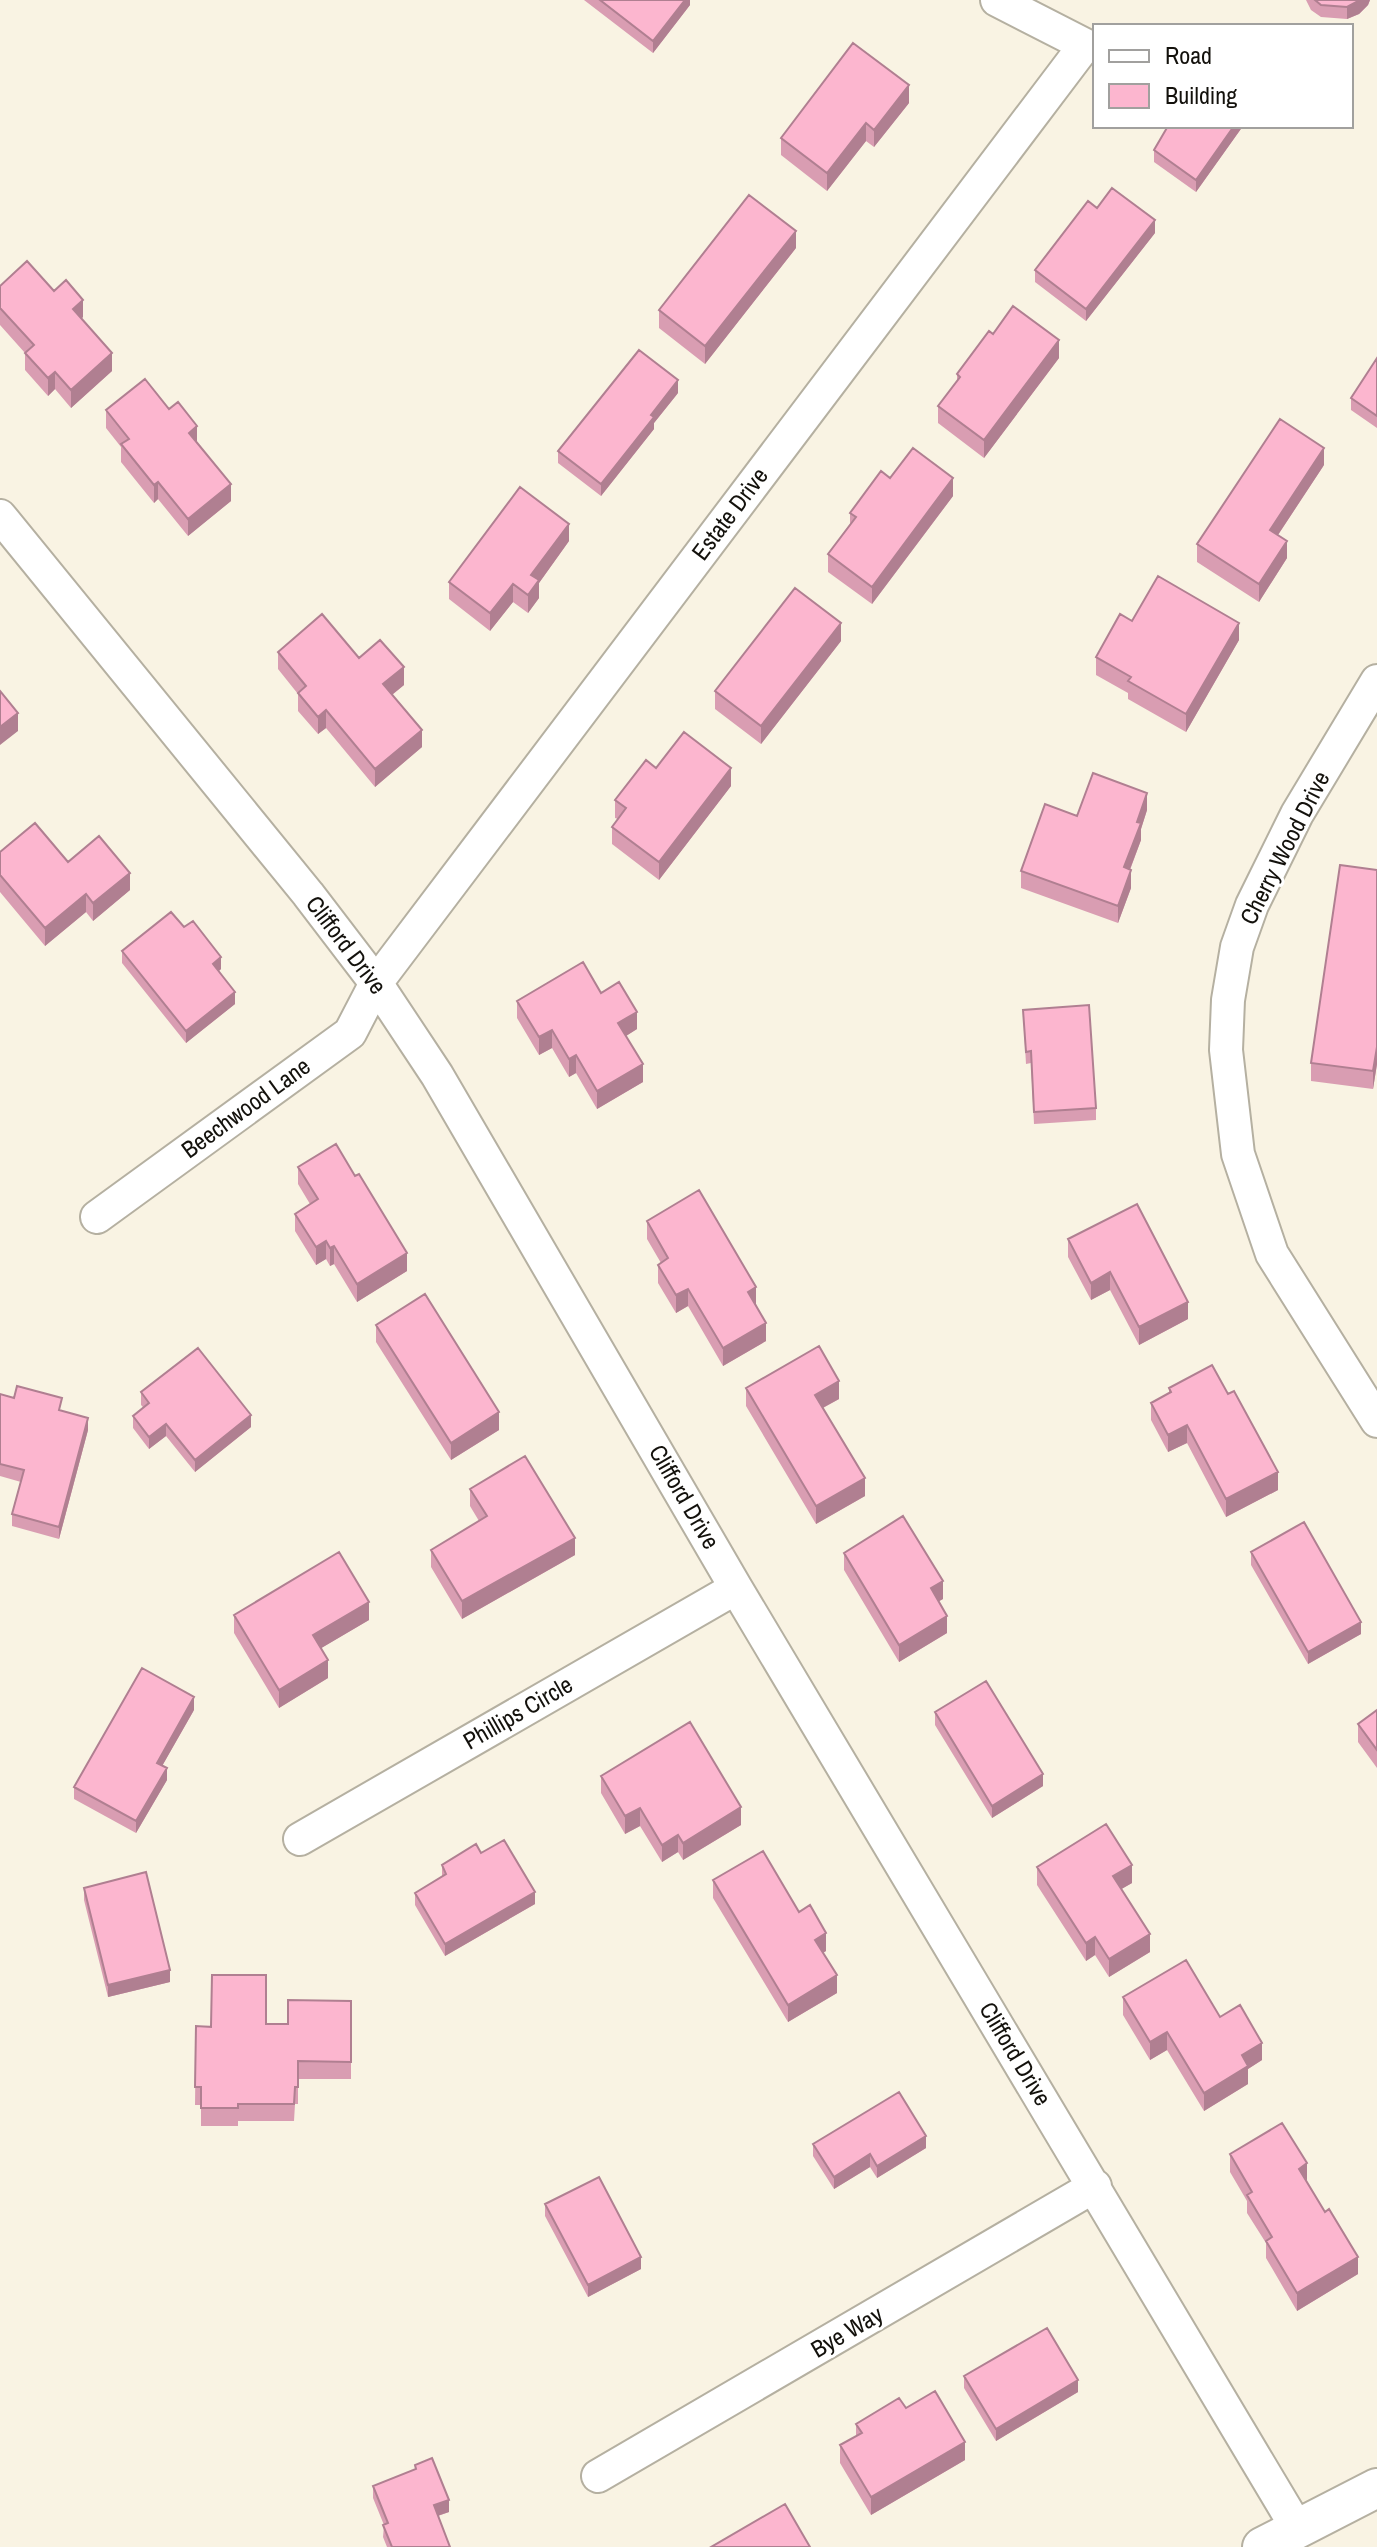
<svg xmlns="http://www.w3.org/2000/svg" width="1377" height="2547" viewBox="0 0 1377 2547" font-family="'Archivo Narrow',sans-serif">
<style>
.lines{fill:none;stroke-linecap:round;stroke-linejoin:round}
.minor-casing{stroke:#b5b0a1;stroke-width:36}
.tertiary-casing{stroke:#b5b0a1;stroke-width:42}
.minor{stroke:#fff;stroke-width:32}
.tertiary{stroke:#fff;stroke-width:38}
.wall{fill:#d99db2}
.shaded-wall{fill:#b07f91}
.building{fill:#fcb6cf;stroke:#b07f91;stroke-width:2}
.labels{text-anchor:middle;stroke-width:6;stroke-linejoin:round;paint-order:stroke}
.street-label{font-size:24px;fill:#13110c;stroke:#fff}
</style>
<rect width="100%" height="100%" fill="#f9f3e3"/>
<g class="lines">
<!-- minor casing -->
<g class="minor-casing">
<path id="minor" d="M0,516L308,894L376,983L437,1075L736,1588L1297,2528
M1377,681L1297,814L1252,905L1237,947L1228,1000L1226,1050L1238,1154L1272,1254L1377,1421
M97,1217L350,1033L376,983L1085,45L997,0
M300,1839L736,1588
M598,2476L1095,2186"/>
</g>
<!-- tertiary casing -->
<g class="tertiary-casing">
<path id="tertiary" d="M1262,2547L1377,2488"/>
</g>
<!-- minor -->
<use href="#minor" class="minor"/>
<!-- tertiary -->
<use href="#tertiary" class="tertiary"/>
</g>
<!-- wall -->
<path class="wall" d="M584,0H690V5L653,53Z
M1306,0H1370L1368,5L1359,14L1347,19L1321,17L1311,10Z
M909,103L874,147L866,141L827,191L781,155V138Z
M1243,126L1196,192L1154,162V150Z
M1155,233L1086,321L1035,282V270Z
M796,248L705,364L659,328V310Z
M0,286L54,291L83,317L81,319L112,371L71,408L55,389L48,396L25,370V353L0,325Z
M993,334L1059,358L984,458L938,423V406L957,382V374Z
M1377,358V428L1351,410V398Z
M678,393L654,423V429L601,496L558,463V451Z
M106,410L197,442L231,501L188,536L158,499L154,503L121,462V447L106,428Z
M1324,465L1278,535L1287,558L1259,602L1197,562V544Z
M890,478L953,496L872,604L828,572V554L850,524V513Z
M569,541L539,583V598L528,613L513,602L490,631L449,599V582Z
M1132,621L1239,640L1186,732L1128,699V693L1096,675V657Z
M841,641L761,744L715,709V691Z
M278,652L359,658L404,685L392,695L422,747L375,787L326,728L318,734L298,711V694L278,669Z
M656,768L731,786L659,880L612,844V827L618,819L615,818V800Z
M1147,810L1141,829V840L1130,870L1131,888L1118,923L1021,888V871L1077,816Z
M0,852L68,862L130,890L93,921L86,912L45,946L0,892Z
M1377,870V1064L1373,1089L1311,1081V1063Z
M122,951L221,969L219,971L235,1004L186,1043L122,963Z
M601,993L637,1029L626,1036L643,1082L597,1109L576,1073L569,1077L552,1048L539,1055L517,1018V1001Z
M1023,1010L1096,1108V1120L1034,1124L1031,1063L1026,1064Z
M298,1167L407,1271L357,1302L334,1264L330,1266L326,1259L316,1265L295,1231V1214L310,1204L298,1184Z
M647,1221L756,1304L766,1341L723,1366L688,1306L676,1313L658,1283V1265L661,1263L647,1239Z
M1068,1239L1188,1319L1139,1345L1110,1290L1091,1300L1068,1257Z
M376,1325L499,1430L451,1460L376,1342Z
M746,1388L839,1399L823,1408L865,1496L816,1524L746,1406Z
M1169,1388L1278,1490L1226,1517L1187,1443L1168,1452L1151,1420V1403L1169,1394Z
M141,1392L251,1427L195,1472L166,1436L149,1449L133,1428V1416L144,1408L141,1405Z
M0,1394L62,1411L88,1430L59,1539L12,1526V1514L21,1482L0,1476Z
M470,1489L575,1555L462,1619L431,1567V1550L479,1521L470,1506Z
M1251,1552L1361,1634L1308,1664L1251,1565Z
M844,1553L943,1599L938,1601L947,1633L899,1662L844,1570Z
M234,1615L369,1620L321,1648L328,1678L279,1708L234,1633Z
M194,1710L162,1766L167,1780L136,1833L74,1799V1787Z
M1377,1710V1768L1358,1742V1724Z
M935,1712L1043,1786L992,1818L935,1725Z
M601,1776L741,1825L683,1860L678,1852L662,1862L640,1826L625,1834L601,1793Z
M442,1865L535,1904L445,1956L415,1905V1893L442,1877Z
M1037,1867L1132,1883L1121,1889L1150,1952L1109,1977L1095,1955L1086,1961L1037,1885Z
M713,1880L799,1912L826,1951L823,1953L837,1993L788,2022L713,1898Z
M84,1888L170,1982L108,1997L84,1900Z
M1123,1997L1220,2017L1262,2060L1248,2069V2084L1204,2111L1167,2050L1150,2060L1123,2015Z
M351,2001V2079H298V2104H295L294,2121H238V2126H201V2105H195L196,2026L288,2024Z
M813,2144L926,2148L877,2178L870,2167L834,2189L813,2156Z
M1230,2154L1306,2181L1358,2274L1297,2311L1266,2258V2243L1247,2213V2201L1230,2172Z
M545,2204L641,2269L588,2297L545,2216Z
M964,2376L1078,2392L996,2441L964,2388Z
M906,2408L965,2460L871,2515L840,2463V2445L856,2436V2424Z
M415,2465L449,2512L438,2516L450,2547H387L383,2537L384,2525L373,2498V2486L415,2470Z"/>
<!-- shaded-wall -->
<path class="shaded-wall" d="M685,0H690V5L653,53V41Z
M1360,0H1370L1368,5L1359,14L1347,19V7Z
M909,85V103L874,147V130Z
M866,123V141L827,191V173Z
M1234,126H1243L1196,192V180Z
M1155,220V233L1086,321V309Z
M796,231V248L705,364V346Z
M83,300V317L73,327V309Z
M1059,340V358L984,458V440Z
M112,353V371L71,408V390Z
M55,372V389L48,396V378Z
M678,380V393L654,423V429L601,496V484L651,415Z
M197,426V444L189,433Z
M1324,448V465L1270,547V530Z
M953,478V496L872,604V587Z
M158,482V499L154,503V485Z
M231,484V501L188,536V519Z
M569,524V541L539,583V598L528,613V595L531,575Z
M1287,541V558L1259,602V584Z
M513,584V602L490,631V613Z
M841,623V641L761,744V726Z
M1239,623V640L1186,732V714Z
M404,667V685L383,702V684Z
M326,710V728L318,734V717Z
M18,713V731L0,745V727Z
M422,730V747L375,787V769Z
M731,768V786L659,880V862Z
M1147,793V810L1141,829V840L1124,885V867L1137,822Z
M1131,870V888L1118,923V906Z
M130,873V890L93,921V903Z
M86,894V912L45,946V928Z
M221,957V969L213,976V964Z
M235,992V1004L186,1043V1031Z
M637,1012V1029L618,1041V1023Z
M552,1030V1048L539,1055V1037Z
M1377,1047V1064L1373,1089V1071Z
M576,1055V1073L569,1077V1059Z
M643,1064V1082L597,1109V1091Z
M326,1241V1259L316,1265V1247Z
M334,1246V1264L330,1266V1248Z
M407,1253V1271L357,1302V1284Z
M1110,1272V1290L1091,1300V1283Z
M756,1287V1304L748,1309V1292Z
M688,1289V1306L676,1313V1295Z
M1188,1302V1319L1139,1345V1327Z
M766,1323V1341L723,1366V1348Z
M839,1381V1399L815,1412V1395Z
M499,1412V1430L451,1460V1443Z
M251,1415V1427L195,1472V1460Z
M88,1418V1430L59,1539V1527Z
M166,1424V1436L149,1449V1437Z
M1187,1425V1443L1168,1452V1435Z
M1278,1472V1490L1226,1517V1499Z
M865,1478V1496L816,1524V1506Z
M575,1538V1555L462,1619V1601Z
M943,1581V1599L931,1606V1588Z
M369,1602V1620L313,1653V1635Z
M947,1616V1633L899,1662V1645Z
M1361,1622V1634L1308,1664V1652Z
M328,1660V1678L279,1708V1690Z
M194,1697V1710L157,1775V1763Z
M167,1768V1780L136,1833V1821Z
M1043,1774V1786L992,1818V1806Z
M741,1807V1825L683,1860V1843Z
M640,1808V1826L625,1834V1816Z
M678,1835V1852L662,1862V1845Z
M1132,1865V1883L1113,1894V1876Z
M535,1892V1904L445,1956V1944Z
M826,1933V1951L815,1957V1940Z
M1150,1934V1952L1109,1977V1959Z
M1095,1937V1955L1086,1961V1943Z
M170,1970V1982L108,1997V1985Z
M837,1975V1993L788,2022V2005Z
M1167,2032V2050L1150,2060V2042Z
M1262,2043V2060L1248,2069V2084L1204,2111V2093L1242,2055Z
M926,2136V2148L877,2178V2166Z
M870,2154V2167L834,2189V2177Z
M1307,2163V2181L1299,2169Z
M641,2257V2269L588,2297V2285Z
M1358,2257V2274L1297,2311V2293Z
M1078,2380V2392L996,2441V2429Z
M965,2442V2460L871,2515V2497Z
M449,2500V2512L434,2517V2505Z"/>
<!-- building -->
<path class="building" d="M600,0H685L653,41Z
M1315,0H1360L1347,7L1321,5Z
M853,43L909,85L874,130L866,123L827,173L781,138Z
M1168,126H1234L1196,180L1154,150Z
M1112,188L1155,220L1086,309L1035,270L1088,201L1097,208Z
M749,195L796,231L705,346L659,310Z
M27,261L54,291L66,280L83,300L73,309L112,353L71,390L55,372L48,378L25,353L34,345L0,308V286Z
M1013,306L1059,340L984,440L938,406L960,377L957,374L989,331L993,334Z
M639,350L678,380L651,415L654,417L601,484L558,451Z
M1377,358V416L1351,398Z
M145,379L169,409L178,402L197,426L189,433L231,484L188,519L158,482L154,485L121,444L129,439L106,410Z
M1280,419L1324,448L1270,530L1287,541L1259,584L1197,544Z
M913,448L953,478L872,587L828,554L856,517L850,513L881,471L890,478Z
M520,487L569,524L531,575L539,580L528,595L513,584L490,613L449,582Z
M1158,576L1239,623L1186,714L1128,681L1131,677L1096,657L1120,614L1132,621Z
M795,588L841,623L761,726L715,691Z
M322,614L359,658L380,640L404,667L383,684L422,730L375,769L326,710L318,717L298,693L306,686L278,652Z
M0,691L18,713L0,727Z
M684,732L731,768L659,862L612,827L626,808L615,800L646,760L656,768Z
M1093,773L1147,793L1137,822L1141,823L1124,867L1131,870L1118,906L1021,871L1045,804L1077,816Z
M35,823L68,862L99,836L130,873L93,903L86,894L45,928L0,875V852Z
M1340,865L1377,870V1047L1373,1071L1311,1063Z
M171,912L184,927L193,921L221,957L213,964L235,992L186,1031L122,951Z
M583,962L601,993L619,982L637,1012L618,1023L643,1064L597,1091L576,1055L569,1059L552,1030L539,1037L517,1001Z
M1089,1005L1096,1108L1034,1112L1031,1051L1026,1052L1023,1010Z
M336,1144L355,1176L359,1174L407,1253L357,1284L334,1246L330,1248L326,1241L316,1247L295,1214L318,1199L298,1167Z
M699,1190L756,1287L748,1292L766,1323L723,1348L688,1289L676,1295L658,1265L668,1258L647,1221Z
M1137,1204L1188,1302L1139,1327L1110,1272L1091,1283L1068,1239Z
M425,1294L499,1412L451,1443L376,1325Z
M819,1346L839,1381L815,1395L865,1478L816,1506L746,1388Z
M198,1348L251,1415L195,1460L166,1424L149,1437L133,1416L149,1403L141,1392Z
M1212,1365L1228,1394L1234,1391L1278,1472L1226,1499L1187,1425L1168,1435L1151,1403L1171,1392L1169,1388Z
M17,1386L62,1398L59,1410L88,1418L59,1527L12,1514L24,1470L0,1464V1394L14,1398Z
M525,1456L575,1538L462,1601L431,1550L487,1516L470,1489Z
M903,1516L943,1581L931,1588L947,1616L899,1645L844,1553Z
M1304,1522L1361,1622L1308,1652L1251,1552Z
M339,1552L369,1602L313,1635L328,1660L279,1690L234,1615Z
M142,1668L194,1697L157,1763L167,1768L136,1821L74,1787Z
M986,1681L1043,1774L992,1806L935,1712Z
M1377,1710V1750L1358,1724Z
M690,1722L741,1807L683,1843L678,1835L662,1845L640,1808L625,1816L601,1776Z
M1106,1824L1132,1865L1113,1876L1150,1934L1109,1959L1095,1937L1086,1943L1037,1867Z
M504,1840L535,1892L445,1944L415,1893L446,1874L442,1865L476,1844L481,1853Z
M763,1851L799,1912L810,1905L826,1933L815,1940L837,1975L788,2005L713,1880Z
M146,1872L170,1970L108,1985L84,1888Z
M1186,1960L1220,2017L1240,2005L1262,2043L1242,2055L1248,2066L1204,2093L1167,2032L1150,2042L1123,1997Z
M212,1975H266V2024H288V2000L351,2001V2062L298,2061V2087H295L294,2104H238V2108H201V2087H195L196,2026L211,2027Z
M899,2092L926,2136L877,2166L870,2154L834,2177L813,2144Z
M1282,2123L1307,2163L1299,2169L1325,2212L1329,2209L1358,2257L1297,2293L1266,2241L1272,2237L1247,2195L1252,2192L1230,2154Z
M599,2177L641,2257L588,2285L545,2204Z
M1047,2328L1078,2380L996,2429L964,2376Z
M935,2391L965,2442L871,2497L840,2445L862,2433L856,2424L899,2398L906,2408Z
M432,2458L449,2500L434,2505L450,2547H392L383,2525L388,2523L373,2486L416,2469L415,2465Z
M785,2504L810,2547H711Z"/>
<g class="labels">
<!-- street labels -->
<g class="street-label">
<text transform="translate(730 514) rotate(-53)" y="8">Estate Drive</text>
<text transform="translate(1285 848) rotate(-63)" y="8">Cherry Wood Drive</text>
<text transform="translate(346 945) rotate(53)" y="8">Clifford Drive</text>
<text transform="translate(246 1108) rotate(-36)" y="8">Beechwood Lane</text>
<text transform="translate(684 1497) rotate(60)" y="8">Clifford Drive</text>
<text transform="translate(518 1713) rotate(-30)" y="8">Phillips Circle</text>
<text transform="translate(1015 2054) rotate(59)" y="8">Clifford Drive</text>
<text transform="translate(847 2332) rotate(-30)" y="8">Bye Way</text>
</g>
</g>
<!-- legend -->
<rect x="1093" y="24" width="260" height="104" fill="#ffffff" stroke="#a1a09e" stroke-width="2"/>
<rect x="1109" y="50" width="40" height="12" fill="#ffffff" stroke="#a1a09e" stroke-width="2"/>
<text x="1165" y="64" font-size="24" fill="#13110c">Road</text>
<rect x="1109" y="84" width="40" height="24" fill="#fcb6cf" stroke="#a1a09e" stroke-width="2"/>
<text x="1165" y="104" font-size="24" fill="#13110c">Building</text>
</svg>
